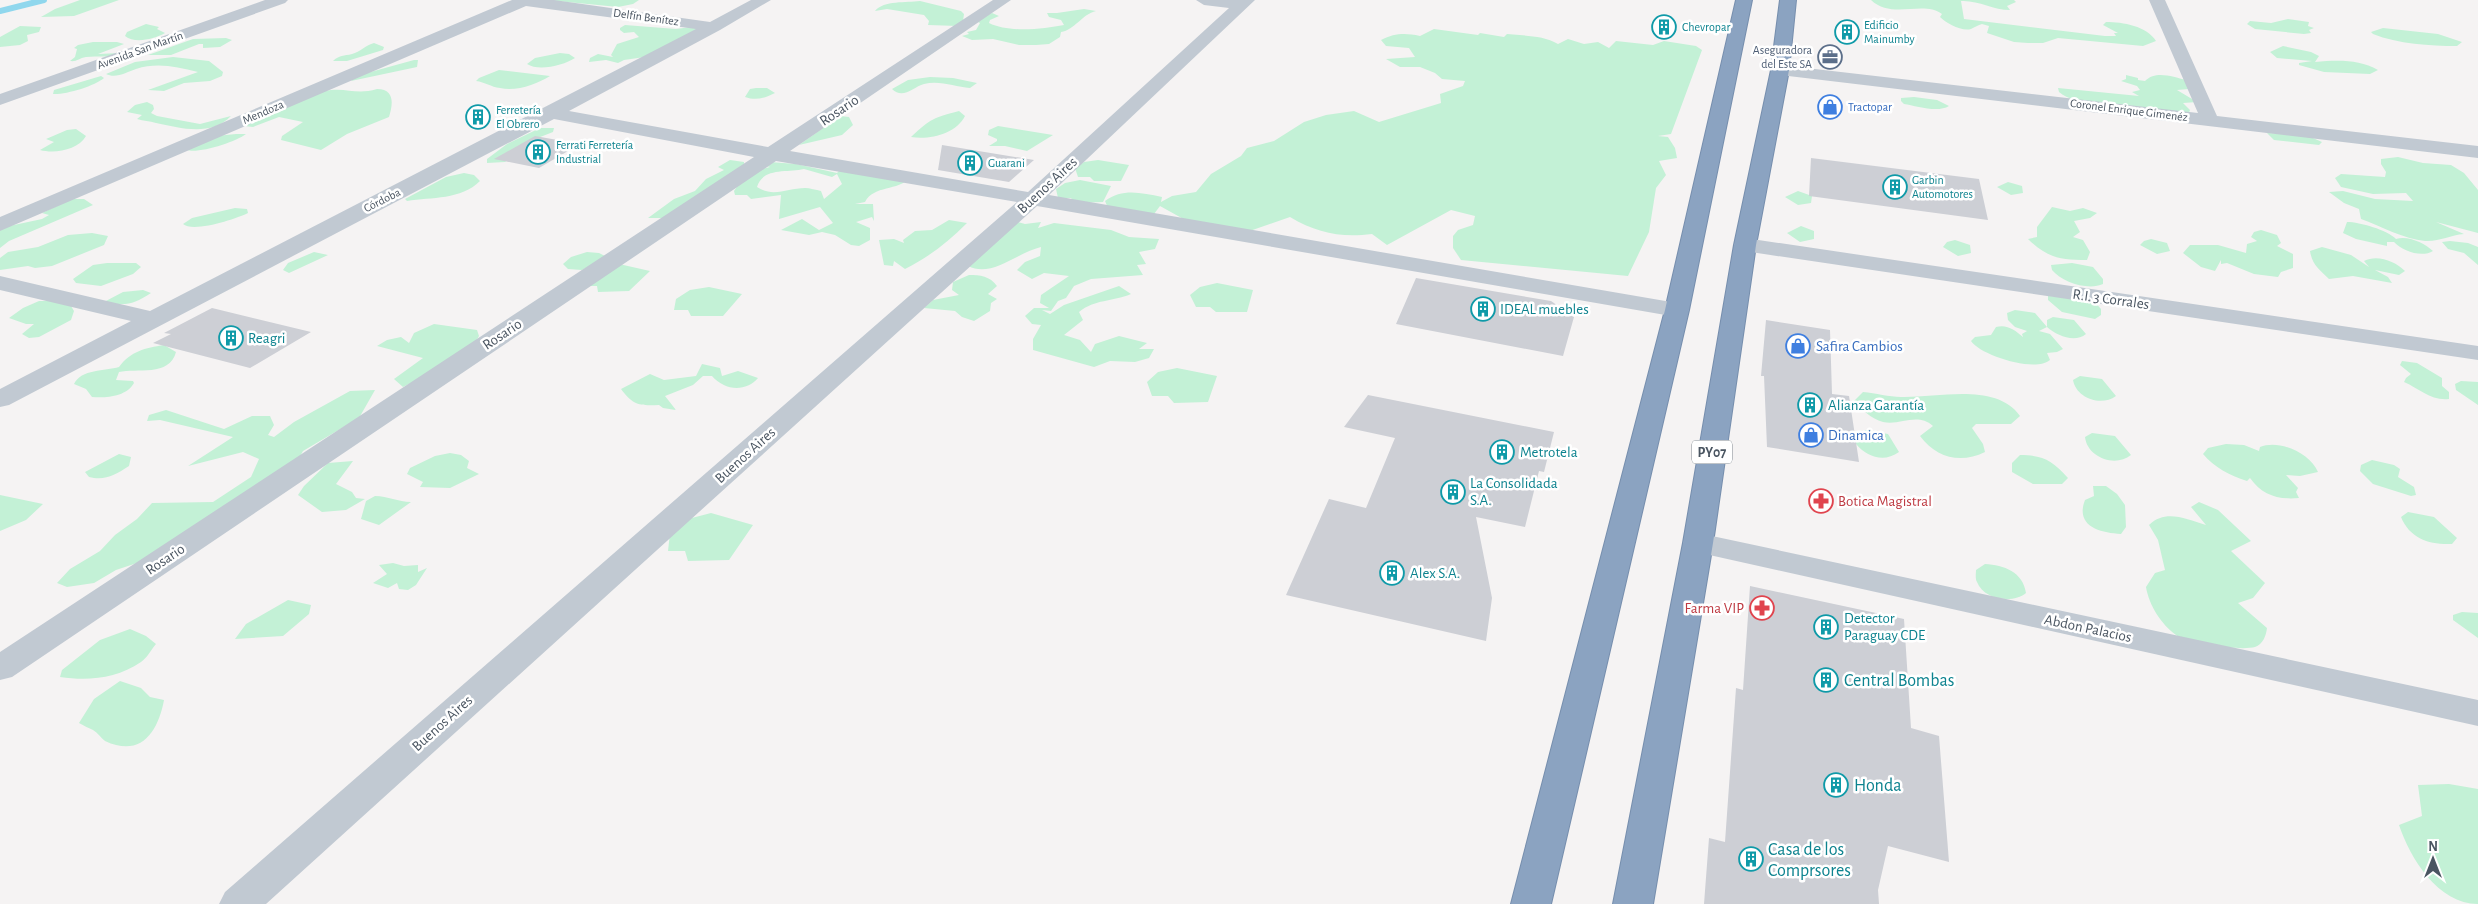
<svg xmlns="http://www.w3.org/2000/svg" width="2478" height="904" viewBox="0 0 2478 904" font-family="'Alegreya Sans',sans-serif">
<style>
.green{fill:#c3f1d6;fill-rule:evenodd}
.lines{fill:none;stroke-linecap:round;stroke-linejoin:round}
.stream{stroke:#90d7ed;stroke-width:6}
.building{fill:#cdcfd5}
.highway-casing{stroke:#768ead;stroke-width:2}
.minor{fill:#c1c9d2;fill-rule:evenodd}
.highway{fill:#8ba3c1;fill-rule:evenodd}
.labels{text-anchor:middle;stroke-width:5;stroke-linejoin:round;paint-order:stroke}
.far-street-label{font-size:12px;fill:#4a5561;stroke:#fff}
.far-culture-label{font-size:12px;fill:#0d838f;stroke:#fff;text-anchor:start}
.far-service-label{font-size:12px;fill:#4e5e75;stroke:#fff;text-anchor:end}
.far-shop-label{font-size:12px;fill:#366cbe;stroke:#fff;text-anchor:start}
.shield{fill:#fff;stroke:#808890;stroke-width:1}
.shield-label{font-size:14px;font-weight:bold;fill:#4a5561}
.street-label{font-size:15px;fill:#4a5561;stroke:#fff}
.culture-label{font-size:15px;fill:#0d838f;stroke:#fff;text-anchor:start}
.shop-label{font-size:15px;fill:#366cbe;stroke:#fff;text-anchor:start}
.health-label{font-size:15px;fill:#be3a42;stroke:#fff;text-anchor:start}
.near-culture-label{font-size:18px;fill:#0d838f;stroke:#fff;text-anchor:start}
</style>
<rect width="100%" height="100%" fill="#f5f3f3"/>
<!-- green -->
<path class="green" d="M80,0H119L74,16L41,17L55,9Z
M547,0H639L633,4L618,7Z
M1871,0H2014L2016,2L2007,6L2010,10C1993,10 1978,0 1961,1L1964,19L2105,36H2116L2114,33H2118L2103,25L2106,22C2123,22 2147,26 2156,41L2143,46L2058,38L2043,43H2028L2014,42L1987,33L1989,26L1982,24C1978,25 1975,27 1971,29C1962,32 1946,23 1940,17L1942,14C1923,0 1892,20 1871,0Z
M920,1L961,11L964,14L963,21L958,26L928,25L929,21L924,15L887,9L875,11C884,0 906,3 920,1Z
M1084,9L1096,11C1082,14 1075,30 1061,32L1060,37L1049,44L1036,45H1019L993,39L972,40L962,36L969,34L967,32L976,30L980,23L976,21L992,13L999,16L990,20L989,23C1009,33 1043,29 1064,25L1061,20L1049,17L1047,13H1057Z
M2288,19L2309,22L2308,26L2314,28L2309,30L2311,33L2304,34L2255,29L2247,24L2250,21L2271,23Z
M146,24L159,27L157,29L165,33C154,39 135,44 125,36L127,32Z
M625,25L676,29L706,25L645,57L624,60L618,63L606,60L589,62L590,58L598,54L613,57L611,55L617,44L639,37L634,32L624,33L620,30V28Z
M20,26L41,27L39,32L27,35L28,41L20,45L0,47V37Z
M2383,28L2438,34L2462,42L2457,46C2430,46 2398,44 2373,34L2371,32Z
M1434,29L1478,35L1480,33L1504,37L1507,34C1524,36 1543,35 1558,44L1568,39L1584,44L1598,42L1609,48L1616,41L1653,45L1664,41L1696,46L1702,50L1671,134L1658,136L1668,137L1675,148L1677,158L1659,161L1666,175L1656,188L1649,232L1628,276L1461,260L1453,248V236L1458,230L1473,225L1475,216L1451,210L1387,245L1372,234C1341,238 1317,233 1290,217L1241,234L1187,221L1160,206L1154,214L1109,210L1105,201C1123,188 1141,193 1162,197L1161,202L1172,196L1196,192L1211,174L1241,156L1247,148L1274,141L1304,122L1326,115L1354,111L1379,122L1441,103L1440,94L1463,86L1465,81L1442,79L1435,73L1420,67H1400L1386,59L1415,57L1409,48L1386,46L1381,40C1395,33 1405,33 1420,36Z
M226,38L232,40L220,47L203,48V44H199L171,55H148L193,39Z
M93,42H117L124,44L98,54L120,53C109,59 98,55 86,57C79,58 77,62 70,61L75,57L77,49L74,48L78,45Z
M374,43L384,47L383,50L347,61H333C339,55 344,56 352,54C360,52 366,45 374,43Z
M2283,46L2311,52L2319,56L2315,62C2337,60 2359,59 2378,70L2370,74L2324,72L2299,65V63L2312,61L2277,58L2270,52Z
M560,53L569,54L575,58C564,65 539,72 527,64L535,58Z
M173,57L209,61L223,72L222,76L210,81L184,83L164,91L148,90L198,72C176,67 158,62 136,69C127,72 116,79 106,74L135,62Z
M414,60H418L417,67L351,81L356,76Z
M499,70L550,76C537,84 516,92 500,88C491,87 485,82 476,81L479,78Z
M2126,75L2138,78V80L2145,81C2156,70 2173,77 2186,80L2189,89L2177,90L2197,102L2183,103L2190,110L2188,115C2168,112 2147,107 2126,105C2105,103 2076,106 2059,92L2058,88L2139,96L2132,92L2140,90L2137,86L2121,81L2126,79Z
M101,76L104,78C95,86 65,95 53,94L54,90Z
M930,77L953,78L977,83L970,88C955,87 940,80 924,84C913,87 903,100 892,89L908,80Z
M756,88H767L775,93C765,98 756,101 745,97L750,89Z
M377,89C395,89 393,104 389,117L347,134L321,150L281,140L282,136L303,122L279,117L253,127L244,126C271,113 301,93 331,90C348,88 357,95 377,89Z
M1914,97L1937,100L1949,106C1938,113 1916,106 1904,104L1901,101V98Z
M147,102L153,105L154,109L151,113L157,116L200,124L231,116C211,137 180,128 156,123C149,121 144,121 137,119L142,115L127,112L135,105Z
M959,111L965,116C956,134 930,140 911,137C931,118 934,118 959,111Z
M840,116L849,117L853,125L842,135L799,145Z
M998,126L1053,135L1027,151L1005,146H989L997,141V139L988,135L989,130Z
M540,128H554L553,132L530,141L505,162L487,163V159L507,144Z
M76,129L86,136C78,150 55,154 40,150L54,142L46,139L67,130Z
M2267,133L2306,135L2322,142L2319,145L2274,140Z
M236,134H246C236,142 198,154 187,150L216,136Z
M2398,157L2423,163L2451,165L2464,173L2478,190V233L2436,222L2464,234C2450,235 2439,242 2425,241C2404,239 2380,226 2361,219L2359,209L2344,203L2329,192L2343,191L2375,199L2413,201L2406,193L2373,194L2341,187L2335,178L2341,174L2385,177L2386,172L2381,164V159Z
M730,160L744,162V168L664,218H648L674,199L695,191L706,179L724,170L718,167Z
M1098,160L1129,165L1121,181H1094L1090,177H1078L1075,168L1084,162Z
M770,162L796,164L837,173L841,169L910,178C898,191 874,185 865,202L855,204H873L874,221L872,217L856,222L870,228V240L859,246L851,245L835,235L822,232L809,235L781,230L802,219L819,230L833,223L820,207L779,219L781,195L751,199L747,195H735L734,191C742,178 755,170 770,167L763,165ZM804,169L832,177L837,174L842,184L824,199L821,191C816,190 810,188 805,188C788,188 773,198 757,187C763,167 787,173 804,169Z
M464,173L474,175L480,181C461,200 432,197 407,201L405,199L446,177Z
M1080,180L1111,186L1103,202L1075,203L1071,198H1058L1056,189L1065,183Z
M2008,182L2022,186L2023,193L2011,195L1997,187Z
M1798,191L1812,196L1811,203L1798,205L1785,197Z
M71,199H84L93,205L9,241L0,248V228L42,219L49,215L42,213Z
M2052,207L2070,211L2083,208L2097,213L2090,218L2074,221L2080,232L2073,237L2083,240L2090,252L2087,260C2061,260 2047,258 2028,239L2037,237V227Z
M235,208L247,209L248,213C236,219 193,233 183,224L192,218Z
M949,220L967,223C948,242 929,257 905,269L894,261L893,266L884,265L879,240L894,239L904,243L903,240L915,231L932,230Z
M1010,220L1025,224L1041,222L1038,228L1054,223L1111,230L1129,237L1159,239L1155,249L1139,252L1146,264L1137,265L1143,275L1091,279L1074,286L1066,298L1058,301L1051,311L1042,310L1050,314L1064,305L1119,286L1131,294C1112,302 1095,299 1079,312L1083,320L1064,335L1080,340L1091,352L1095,344L1119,336L1147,343L1139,349H1154L1149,358L1135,362L1110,361L1094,367L1033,350V339L1041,325L1032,324L1025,316L1034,308H1049L1040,303L1041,295L1069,276L1044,273L1032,279L1017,270L1025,262L1040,256L1041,247C1016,253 992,278 968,266Z
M2347,222C2360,222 2387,230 2396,239C2407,235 2425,243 2433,251C2422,258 2402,251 2394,242H2387V246L2356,239L2343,233Z
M1801,226L1814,231V239L1800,242L1787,233Z
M2261,230L2277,235L2281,243L2277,246L2293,254V268L2281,272L2278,277L2254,274L2227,263L2221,264V260L2215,271L2201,267L2183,253L2190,245H2218L2246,253L2247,244L2257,241L2251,237L2254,232Z
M92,233L108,236L104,245L52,266L35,268L28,266L0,270V258L8,252L38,247L68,235Z
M2151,239L2167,243L2170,251L2157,254L2140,245L2144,241Z
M1955,240L1970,245L1971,253L1958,256L1943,247L1947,242Z
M2450,241L2468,243L2478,247V265L2464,253L2448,249L2442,242Z
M2322,247L2351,255L2369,267L2364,261C2377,254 2395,261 2405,271L2399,275L2375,270L2388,277L2392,283L2353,276L2329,279C2320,270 2312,265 2310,251Z
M314,252L328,255L289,273L283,270L288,263Z
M587,252L599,253L607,257L582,270L568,269L563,264L571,257Z
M107,263H136L141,267L133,274L101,286L76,283L73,279L93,265Z
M2072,263L2093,267L2103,279V284C2088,291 2062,282 2052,270L2051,265Z
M619,264L650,271L629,291L598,292L597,286H583Z
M969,275C980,275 990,276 997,286L988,294L997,299L991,303L990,311L974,321L962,317L955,311L924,308L933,300L959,295L952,290L953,282Z
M1217,283L1253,290L1247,312H1216L1210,307H1196L1190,295L1200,287Z
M709,287L742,294L723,316H691L688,310H674L676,299L690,290Z
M143,290L151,293C133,305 125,306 104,302L123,292Z
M2048,296L2091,298L2101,309V315L2095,319L2062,312L2048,300Z
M39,301H50L71,306L74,311L71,320L39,337L29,338L22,334L34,324H26L9,318L23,308Z
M2015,310L2035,313L2047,327L2039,331L2050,334L2063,349L2057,352L2047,353L2050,360C2035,373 1980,355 1971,341L1975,337L1991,335L1996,327C2007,324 2015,330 2023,337L2022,334L2027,331L2015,327L2008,320L2007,313Z
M2053,317L2074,320L2086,334C2075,343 2057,336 2047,327V320Z
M434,324L477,330L479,336C468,359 426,376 403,387L394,379L423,358L377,346L387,340L401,337L409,343L414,333Z
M164,345L176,352C170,377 136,368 119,372L116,380L133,381L134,383C126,397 106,398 92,397L86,389L74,384C81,369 105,371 119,367C131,351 145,348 164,345Z
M2402,361L2417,363L2442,378V386L2449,392V399C2431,401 2420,389 2404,382L2406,378L2411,374L2400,365Z
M702,364L720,368L722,376L738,371L758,378C745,393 724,390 712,376H703L693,385L665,396L676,410L663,408L659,405C639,406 633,405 621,389L650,374L664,380L696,376Z
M1177,368L1217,376L1208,402L1174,403L1168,396H1152L1147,382L1158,372Z
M2080,376L2102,379L2116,396C2101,407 2076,398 2073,380Z
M2461,381L2478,382V405L2456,390L2455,384Z
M375,390L359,418L303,451L289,476L149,559L116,570L94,583L67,587L57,583L70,569L100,551L115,535L137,519L152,503L213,502L251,477L259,459L243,452L188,466L233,437L160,420L147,421L149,415L166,410L224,429L252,416H270L274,425L268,435L274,437L294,422L350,391Z
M1863,392C1876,393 1889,397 1901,397C1938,398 1996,382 2020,416L2011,424H1976L1972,428L1983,444L1985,452C1961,464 1936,458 1920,436L1933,426C1917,412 1900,426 1883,422C1871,419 1862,409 1854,401Z
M1866,430L1888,434L1899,452C1884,463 1867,457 1856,444L1857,434Z
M2092,433L2115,436L2131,455C2115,468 2087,457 2085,437Z
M2226,444L2244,445L2259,451L2260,447C2279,439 2310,453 2318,472L2300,476L2286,475L2298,488L2296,492L2299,498C2278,500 2262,495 2250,478L2247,481C2229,475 2215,468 2203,454L2208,448Z
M450,453L461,455L469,461L467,468L479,474L450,488L420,487L423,482L407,474L410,468L435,456Z
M119,454L131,457L129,466C115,475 105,481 89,477L85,472Z
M2020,455C2043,455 2052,460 2068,478L2062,484H2033L2012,472V463Z
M2372,460L2394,465L2400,469L2398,477L2414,487L2416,495L2411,496L2373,484L2360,471L2361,465Z
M353,461L336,484L352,492L356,498L365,499L346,510L322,512L298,495L304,486L328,463Z
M2093,486H2106L2117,494L2125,505L2126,527L2121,534C2099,533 2075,526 2085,500L2094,496Z
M0,495L43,504L26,520L0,531Z
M375,496C388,496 398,502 411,502L379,525L361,519L366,501Z
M2199,502L2218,510L2251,541L2231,551L2265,583L2253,598L2238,603L2267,628C2266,636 2263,644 2255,647C2242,651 2186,644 2176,635C2161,624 2149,605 2146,587L2155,573L2165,570L2158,540L2149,525C2166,509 2185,519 2206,525L2191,507Z
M2408,512L2434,517L2457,538L2452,544C2430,545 2410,539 2401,517Z
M711,513L753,525L729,560L688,561L685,551H668L670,533L688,519Z
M393,563L404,566L418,565V572L427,568L416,585L408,590L399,589L397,583L388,588L373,583L387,574L379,565Z
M1985,564C2004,565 2023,572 2026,593C2013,604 1984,600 1977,582C1975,579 1976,573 1976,570Z
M288,600L311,605L309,614L283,636L235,639L246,624Z
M2462,612L2478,613V638L2453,620V615Z
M130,629L146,636L156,644C151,650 147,658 141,662C116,679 88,681 60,677L62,670L100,640Z
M120,681L141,688L150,697L164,700C158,732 141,758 105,741C101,738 98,733 93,730C89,728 84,726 79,723L94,699Z
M2449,784L2478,789V904C2438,904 2410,858 2399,825L2422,816L2418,785Z"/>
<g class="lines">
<!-- stream -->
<path class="stream" d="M0,11L44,0"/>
</g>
<!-- building -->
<path class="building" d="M535,136L580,144L539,168L494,159Z
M942,145L1034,160L1009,182L938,170Z
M1811,158L1979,179L1988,220L1809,196Z
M1416,278L1551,301L1574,317L1563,356L1396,324Z
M212,308L311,332L250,368L153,343L171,334L164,333Z
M1766,320L1830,330L1832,394L1849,396L1859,462L1767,447L1764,376H1761Z
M1368,395L1554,432L1544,472L1539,471L1525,527L1476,517L1492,598L1486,641L1286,595L1329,499L1366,508L1395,438L1344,427Z
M1750,586L1904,619L1911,728L1939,736L1949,862L1888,846L1878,890L1879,904H1704L1709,838L1725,842L1736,688L1743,690Z"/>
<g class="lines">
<!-- highway casing -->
<g class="highway-casing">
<path id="highway" d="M1736,0H1752L1689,310L1551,904H1511L1665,310Z
M1780,0H1796L1789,70L1756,245L1713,543L1653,904H1613L1683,543L1734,245L1771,70Z"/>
</g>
<!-- minor -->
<path class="minor" d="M265,0H288L285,3L0,105V94Z
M512,0H554L710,22L751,0H771L720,30L569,111L768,147L993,0H1011L790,151L1028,192L1229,8L1204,5L1196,0H1255L1049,195L1677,303L1685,305L1689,310L1685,315L1677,317L1037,206L266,904H219L225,892L1017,202L776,161L12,677L0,680V652L754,157L554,119L9,405L0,407V389L131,321L0,290V276L150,311L696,29L526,6L0,231V217Z
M2149,0H2165L2217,116L2478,146V158L1780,75L1774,74L1771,70L1774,66L1780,65L2198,113Z
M1745,238L2478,346V360L1737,250L1734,245L1737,240Z
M1698,533L2478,700V726L1687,550L1683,543L1687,536Z"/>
<!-- highway -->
<use href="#highway" class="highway"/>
</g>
<!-- icons -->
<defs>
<g id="building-ring" transform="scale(1.25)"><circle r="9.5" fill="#fff" stroke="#0f9aa8" stroke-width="1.5"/><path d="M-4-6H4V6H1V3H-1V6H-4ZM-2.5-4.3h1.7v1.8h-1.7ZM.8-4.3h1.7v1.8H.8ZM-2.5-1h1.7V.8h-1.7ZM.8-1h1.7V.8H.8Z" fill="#0f9aa8"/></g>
<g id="office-ring" transform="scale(1.25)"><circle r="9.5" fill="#fff" stroke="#5c6f8a" stroke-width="1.5"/><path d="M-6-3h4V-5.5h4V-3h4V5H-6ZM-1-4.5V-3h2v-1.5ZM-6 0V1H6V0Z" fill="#5c6f8a"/></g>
<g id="shop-ring" transform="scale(1.25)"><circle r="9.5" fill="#fff" stroke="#3f7fe0" stroke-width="1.5"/><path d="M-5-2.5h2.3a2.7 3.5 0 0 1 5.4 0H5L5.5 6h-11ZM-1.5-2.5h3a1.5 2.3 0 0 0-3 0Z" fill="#3f7fe0"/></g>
<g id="pharmacy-ring" transform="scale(1.25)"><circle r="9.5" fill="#fff" stroke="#e0444e" stroke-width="1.5"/><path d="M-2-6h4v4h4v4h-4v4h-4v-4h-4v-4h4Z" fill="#e0444e"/></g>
</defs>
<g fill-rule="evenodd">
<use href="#building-ring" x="1664" y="27"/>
<use href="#building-ring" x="1847" y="32"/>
<use href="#office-ring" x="1830" y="57"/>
<use href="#shop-ring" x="1830" y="107"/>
<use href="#building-ring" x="478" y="117"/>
<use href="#building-ring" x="538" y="152"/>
<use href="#building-ring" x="970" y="163"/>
<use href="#building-ring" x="1895" y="187"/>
<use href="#building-ring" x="1483" y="309"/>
<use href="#building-ring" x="231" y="338"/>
<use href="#shop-ring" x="1798" y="346"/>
<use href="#building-ring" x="1810" y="405"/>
<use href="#shop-ring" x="1811" y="435"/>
<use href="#building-ring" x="1502" y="452"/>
<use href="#building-ring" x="1453" y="492"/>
<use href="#pharmacy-ring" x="1821" y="501"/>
<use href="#building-ring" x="1392" y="573"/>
<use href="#pharmacy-ring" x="1762" y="608"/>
<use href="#building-ring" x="1826" y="627"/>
<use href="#building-ring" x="1826" y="680"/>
<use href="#building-ring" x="1836" y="785"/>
<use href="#building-ring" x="1751" y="859"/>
</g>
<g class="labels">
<!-- far-street labels -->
<g class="far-street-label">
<text transform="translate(646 17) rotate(8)" y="4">Delfín Benítez</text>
<text transform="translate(140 50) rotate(-20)" y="4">Avenida San Martín</text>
<text transform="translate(2129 110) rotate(7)" y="4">Coronel Enrique Gimenéz</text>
<text transform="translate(263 112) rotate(-23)" y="4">Mendoza</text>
<text transform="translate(382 200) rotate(-27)" y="4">Córdoba</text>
</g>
<!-- far-culture labels -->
<g class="far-culture-label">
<text x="1864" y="29">Edificio<tspan x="1864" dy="14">Mainumby</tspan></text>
<text x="1682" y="31">Chevropar</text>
<text x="496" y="114">Ferretería<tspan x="496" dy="14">El Obrero</tspan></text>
<text x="556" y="149">Ferrati Ferretería<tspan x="556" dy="14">Industrial</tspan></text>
<text x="988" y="167">Guarani</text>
<text x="1912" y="184">Garbin<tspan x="1912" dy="14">Automotores</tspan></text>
</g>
<!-- far-service labels -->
<g class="far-service-label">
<text x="1812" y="54">Aseguradora<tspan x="1812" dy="14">del Este SA</tspan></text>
</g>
<!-- far-shop labels -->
<g class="far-shop-label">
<text x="1848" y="111">Tractopar</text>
</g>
<!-- shield labels -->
<rect class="shield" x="1692" y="440.5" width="40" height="23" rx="4"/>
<g class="shield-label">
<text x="1712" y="457">PY07</text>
</g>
<!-- street labels -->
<g class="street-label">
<text transform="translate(839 110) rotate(-34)" y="5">Rosario</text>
<text transform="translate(1047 185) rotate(-43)" y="5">Buenos Aires</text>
<text transform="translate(2111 299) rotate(8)" y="5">R.I. 3 Corrales</text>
<text transform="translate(502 334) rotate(-34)" y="5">Rosario</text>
<text transform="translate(745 455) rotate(-42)" y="5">Buenos Aires</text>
<text transform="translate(165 559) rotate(-34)" y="5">Rosario</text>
<text transform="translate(2088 628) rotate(12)" y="5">Abdon Palacios</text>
<text transform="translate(442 723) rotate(-42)" y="5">Buenos Aires</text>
</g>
<!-- culture labels -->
<g class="culture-label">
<text x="1500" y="314">IDEAL muebles</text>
<text x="248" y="343">Reagri</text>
<text x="1828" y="410">Alianza Garantía</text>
<text x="1520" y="457">Metrotela</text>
<text x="1470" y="488">La Consolidada<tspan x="1470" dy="17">S.A.</tspan></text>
<text x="1410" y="578">Alex S.A.</text>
<text x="1844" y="623">Detector<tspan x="1844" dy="17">Paraguay CDE</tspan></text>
</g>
<!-- shop labels -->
<g class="shop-label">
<text x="1816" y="351">Safira Cambios</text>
<text x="1828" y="440">Dinamica</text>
</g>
<!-- health labels -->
<g class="health-label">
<text x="1838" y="506">Botica Magistral</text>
<text x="1744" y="613" text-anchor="end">Farma VIP</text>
</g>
<!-- near-culture labels -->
<g class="near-culture-label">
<text x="1844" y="686">Central Bombas</text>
<text x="1854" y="791">Honda</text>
<text x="1768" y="855">Casa de los<tspan x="1768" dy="21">Comprsores</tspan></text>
</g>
</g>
<!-- north arrow -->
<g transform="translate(2433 859)" stroke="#ffffff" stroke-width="4" paint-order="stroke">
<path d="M0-4L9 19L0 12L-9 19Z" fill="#4a5561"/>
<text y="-8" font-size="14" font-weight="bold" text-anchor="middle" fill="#4a5561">N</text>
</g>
</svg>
